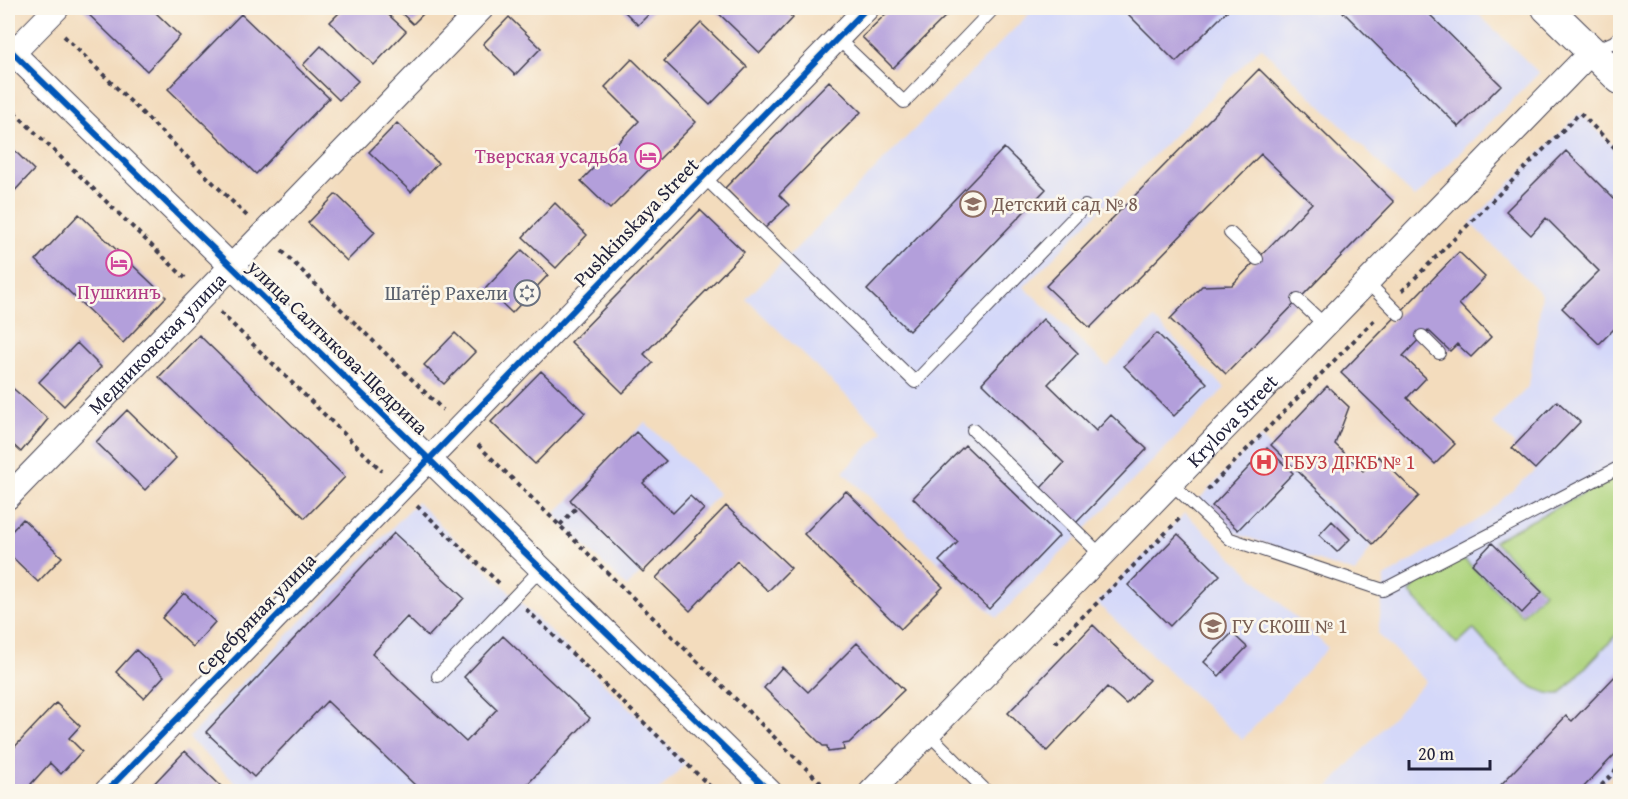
<svg xmlns="http://www.w3.org/2000/svg" width="1628" height="799" viewBox="0 0 1628 799" font-family="'Gentium Book Plus',serif">
<style>
.built{fill:#d4d8f9}
.green{fill:#aed47e;stroke:#687b5c;stroke-width:1.5}
.building{fill:#b39fdb}
.lines{fill:none;stroke-linecap:round;stroke-linejoin:round}
.service-casing{stroke:#413e4e;stroke-width:14}
.minor-casing{stroke:#413e4e;stroke-width:26}
.tertiary-casing{stroke:#413e4e;stroke-width:32}
.path{stroke:#413e4e;stroke-width:4;stroke-dasharray:4.5 4.5;stroke-linecap:butt}
.service{stroke:#fff;stroke-width:12}
.minor{stroke:#fff;stroke-width:24}
.tertiary{stroke:#fff;stroke-width:30}
.cycleway-casing{stroke:#fbf7ec;stroke-width:10}
.cycleway{stroke:#0057b8;stroke-width:6}
.labels{text-anchor:middle;stroke-width:5;stroke-linejoin:round;paint-order:stroke}
.hotel-label{font-size:20px;fill:#b23c85;stroke:#fbf7ec;text-anchor:end}
.education-label{font-size:20px;fill:#785e54;stroke:#fbf7ec;text-anchor:start}
.street-label{font-size:20px;fill:#22223b;stroke:#fbf7ec}
.worship-label{font-size:20px;fill:#5b616d;stroke:#fbf7ec;text-anchor:end}
.health-label{font-size:20px;fill:#be3a42;stroke:#fbf7ec;text-anchor:start}
</style>
<rect width="100%" height="100%" fill="#fbf7ec"/>
<filter id="ink" filterUnits="userSpaceOnUse"><feTurbulence type="fractalNoise" baseFrequency=".0167" numOctaves="2"/><feDisplacementMap in="SourceGraphic" scale="12" xChannelSelector="R" yChannelSelector="G"/><feConvolveMatrix kernelMatrix="1 2 1 2 8 2 1 2 1" color-interpolation-filters="sRGB"/></filter>
<filter id="wash" filterUnits="userSpaceOnUse"><feTurbulence type="fractalNoise" baseFrequency=".008" numOctaves="4" result="noise"/><feDisplacementMap in="SourceGraphic" scale="24" xChannelSelector="R" yChannelSelector="G"/><feGaussianBlur stdDeviation="1.35" result="paint"/><feColorMatrix in="noise" values="0 0 0 0 0 0 0 0 0 0 0 0 0 0 0 0 0 1.4 0 .05"/><feComposite in="paint" operator="in"/></filter>
<g filter="url(#wash)">
<rect width="100%" height="100%" fill="#f3dcbd"/>
<!-- built -->
<path class="built" d="M1035,8H1472L1539,73L1415,198L1261,47L1024,287L1107,366L1154,319L1225,388L997,618L843,472L883,431L746,299Z
M1580,113L1620,153V766L1595,791L1324,792L1426,681L1378,634L1385,577L1485,515L1535,470L1512,448L1515,444L1492,424L1529,386L1542,294L1470,223Z
M645,422L719,494L627,587L561,523L555,514Z
M1260,437L1372,545L1355,573L1234,533L1199,499Z
M417,502L686,763L658,791H244L188,738Z
M1185,513L1328,648L1242,740L1097,603Z"/>
<!-- green -->
<path class="green" d="M1620,474V631L1560,694C1525,696 1496,653 1473,629L1457,644L1410,593L1418,580L1452,562L1465,560L1522,615L1544,592L1493,541Z"/>
<g id="blocks">
<!-- building -->
<path class="building" d="M85,8H160L155,12L180,36L147,71L83,9Z
M344,8H381L406,31L374,65L330,22Z
M396,8H429L413,24Z
M621,8H655L638,25Z
M713,8H782L793,18L760,53Z
M892,8H954L893,68L862,37Z
M1122,8H1230L1176,62Z
M1339,8H1423L1501,85L1459,127Z
M241,14L329,98L256,174L168,89Z
M509,17L541,48L515,75L483,44Z
M701,23L747,67L710,105L664,61Z
M321,46L358,81L339,100L303,65Z
M632,59L696,122L610,209L581,181L639,121L605,87Z
M1259,69L1394,202L1226,374L1170,319L1202,286L1232,285L1312,203L1261,154L1090,328L1046,286Z
M829,81L861,112L779,195L789,205L765,228L725,188Z
M397,123L438,163L411,192L369,152Z
M8,144L34,170L8,198Z
M1004,148L1046,189L909,331L867,290Z
M1566,151L1620,205V323L1599,344L1562,308L1599,271L1546,218L1531,235L1506,211Z
M336,194L375,232L347,261L308,223Z
M555,203L587,235L556,268L523,237Z
M700,210L744,252L644,354L653,363L623,393L571,342Z
M79,214L166,297L123,343L36,260Z
M522,250L548,275L512,313L486,288Z
M1459,252L1485,277L1459,304L1491,337L1471,357L1457,344L1450,351L1428,330L1403,356L1426,378L1407,398L1455,444L1435,464L1341,373Z
M1043,319L1078,353L1048,384L1096,431L1111,415L1147,449L1076,523L1041,488L1064,463L982,383Z
M455,333L475,352L444,384L424,365Z
M1157,333L1207,383L1174,416L1124,366Z
M199,335L345,477L305,518L159,377Z
M77,343L101,367L64,406L39,382Z
M541,371L585,413L535,464L491,422Z
M8,384L48,419L21,452L8,440Z
M1327,386L1349,407L1335,444L1363,471L1378,456L1419,496L1373,544L1271,445Z
M1557,401L1580,422L1535,469L1512,448Z
M127,410L176,458L145,490L96,442Z
M636,432L666,461L643,483L673,513L690,496L704,509L643,572L570,500Z
M965,445L1059,536L989,609L939,561L958,542L913,498Z
M1267,448L1293,473L1238,530L1212,506Z
M846,491L943,587L901,629L804,534Z
M726,506L791,568L768,591L737,561L690,611L656,578Z
M23,519L62,557L38,582L8,553V535Z
M1332,521L1350,539L1337,552L1319,535Z
M394,533L464,598L428,637L407,617L372,654L466,742L497,709L464,677L503,636L590,718L520,792H411L416,786L327,701L254,777L206,732Z
M1178,534L1220,575L1170,626L1128,585Z
M1492,543L1542,592L1522,613L1472,564Z
M184,593L215,622L193,647L162,618Z
M1093,625L1149,680L1126,704L1107,687L1047,751L1008,713Z
M1232,633L1247,647L1219,676L1204,662Z
M857,643L904,690L849,743L843,744L844,750L828,752L827,746H823L764,688L782,667L808,692Z
M136,650L164,676L144,698L116,672Z
M1620,671V749L1579,792H1494L1566,716L1572,721Z
M56,703L80,726L69,738L82,751L61,774L50,763L31,784L39,792H8V754Z
M185,751L227,792H146Z"/>
</g>
</g>
<g filter="url(#ink)">
<use href="#blocks" fill-opacity="0" stroke="#413e4e" stroke-width="1.5"/>
<g class="lines">
<!-- service casing -->
<g class="service-casing">
<path id="service" d="M837,38L904,102L994,8
M1593,51L1614,42L1620,36
M703,176L915,382L1085,206
M1230,233L1257,259
M1367,282L1399,314
M1298,300L1325,325
M1422,336L1439,353
M973,430L1101,555
M1171,483L1230,539L1383,590L1620,467
M438,676L541,569
M928,733L987,792"/>
</g>
<!-- minor casing -->
<g class="minor-casing">
<g id="minor">
<path d="M13,53L770,792"/>
<path d="M8,58L57,8"/>
<path id="s1" d="M8,497L482,8"/>
<path d="M106,792L867,8"/>
<path id="s2" d="M871,792L1592,51"/>
</g>
</g>
<!-- tertiary casing -->
<g class="tertiary-casing">
<path id="tertiary" d="M1547,8L1620,79"/>
</g>
<!-- path -->
<path class="path" d="M64,36L247,216
M8,106L185,278
M282,251L443,410
M1402,291L1580,113L1620,153
M220,312L382,471
M478,445L830,792
M1207,490L1376,318
M417,506L501,585
M560,525L577,507
M526,609L716,792
M1055,643L1097,603L1181,517
M1595,792L1620,766"/>
<!-- service -->
<use href="#service" class="service"/>
<!-- minor -->
<use href="#minor" class="minor"/>
<!-- tertiary -->
<use href="#tertiary" class="tertiary"/>
<!-- cycleway casing -->
<g class="cycleway-casing">
<path id="cycleway" d="M13,53L770,792
M106,792L867,8"/>
</g>
<!-- cycleway -->
<use href="#cycleway" class="cycleway"/>
</g>
</g>
<!-- icons -->
<defs>
<g id="hotel-ring" transform="scale(1.35)"><circle r="9.5" fill="#fbf7ec" stroke="#d1479c" stroke-width="1.5"/><path d="M-6-4.5h1.5V1H6V5H4.5V3h-9V5H-6ZM-4 0a1.8 1.8 0 1 1 3.6 0ZM.5 0V-2.5h3Q6-2.5 6 0Z" fill="#d1479c"/></g>
<g id="school-ring" transform="scale(1.35)"><circle r="9.5" fill="#fbf7ec" stroke="#8d6e63" stroke-width="1.5"/><path d="M0-5L7-2L0 1L-7-2ZM-4 1L0 2.5L4 1V4Q0 6-4 4Z" fill="#8d6e63"/></g>
<g id="synagogue-ring" transform="scale(1.35)"><circle r="9.5" fill="#fbf7ec" stroke="#6b7280" stroke-width="1.5"/><path d="M0-6.5L5.6 3.2H-5.6ZM0 6.5L5.6-3.2H-5.6Z" fill="#6b7280"/></g>
<g id="hospital-ring" transform="scale(1.35)"><circle r="9.5" fill="#fbf7ec" stroke="#e0444e" stroke-width="1.5"/><path d="M-5-5h3v3.5h4V-5h3V5h-3V1.5h-4V5h-3Z" fill="#e0444e"/></g>
</defs>
<g fill-rule="evenodd">
<use href="#hotel-ring" x="648" y="156"/>
<use href="#school-ring" x="973" y="204"/>
<use href="#hotel-ring" x="119" y="263"/>
<use href="#synagogue-ring" x="527" y="293"/>
<use href="#hospital-ring" x="1264" y="462"/>
<use href="#school-ring" x="1213" y="626"/>
</g>
<g class="labels">
<!-- hotel labels -->
<g class="hotel-label">
<text x="628" y="163">Тверская усадьба</text>
<text x="119" y="299" text-anchor="middle">Пушкинъ</text>
</g>
<!-- education labels -->
<g class="education-label">
<text x="992" y="211">Детский сад № 8</text>
<text x="1232" y="633">ГУ СКОШ № 1</text>
</g>
<!-- street labels -->
<g class="street-label">
<text transform="translate(636 222) rotate(-46)" y="7">Pushkinskaya Street</text>
<text dy="7" stroke="none"><textPath href="#s1" startOffset="214">Медниковская улица</textPath></text>
<text transform="translate(338 347) rotate(44)" y="7">улица Салтыкова-Щедрина</text>
<text dy="7" stroke="none"><textPath href="#s2" startOffset="518">Krylova Street</textPath></text>
<text transform="translate(256 614) rotate(-46)" y="7">Серебряная улица</text>
</g>
<!-- worship labels -->
<g class="worship-label">
<text x="508" y="300">Шатёр Рахели</text>
</g>
<!-- health labels -->
<g class="health-label">
<text x="1284" y="469">ГБУЗ ДГКБ № 1</text>
</g>
</g>
<!-- margin -->
<rect width="1628" height="799" fill="none" stroke="#fbf7ec" stroke-width="30"/>
<!-- scale -->
<path d="M1409 760v9h81v-9" fill="none" stroke="#22223b" stroke-width="3"/>
<text x="1418" y="760" font-size="18" fill="#22223b" stroke="#fbf7ec" stroke-width="4.5" paint-order="stroke">20 m</text>
</svg>
